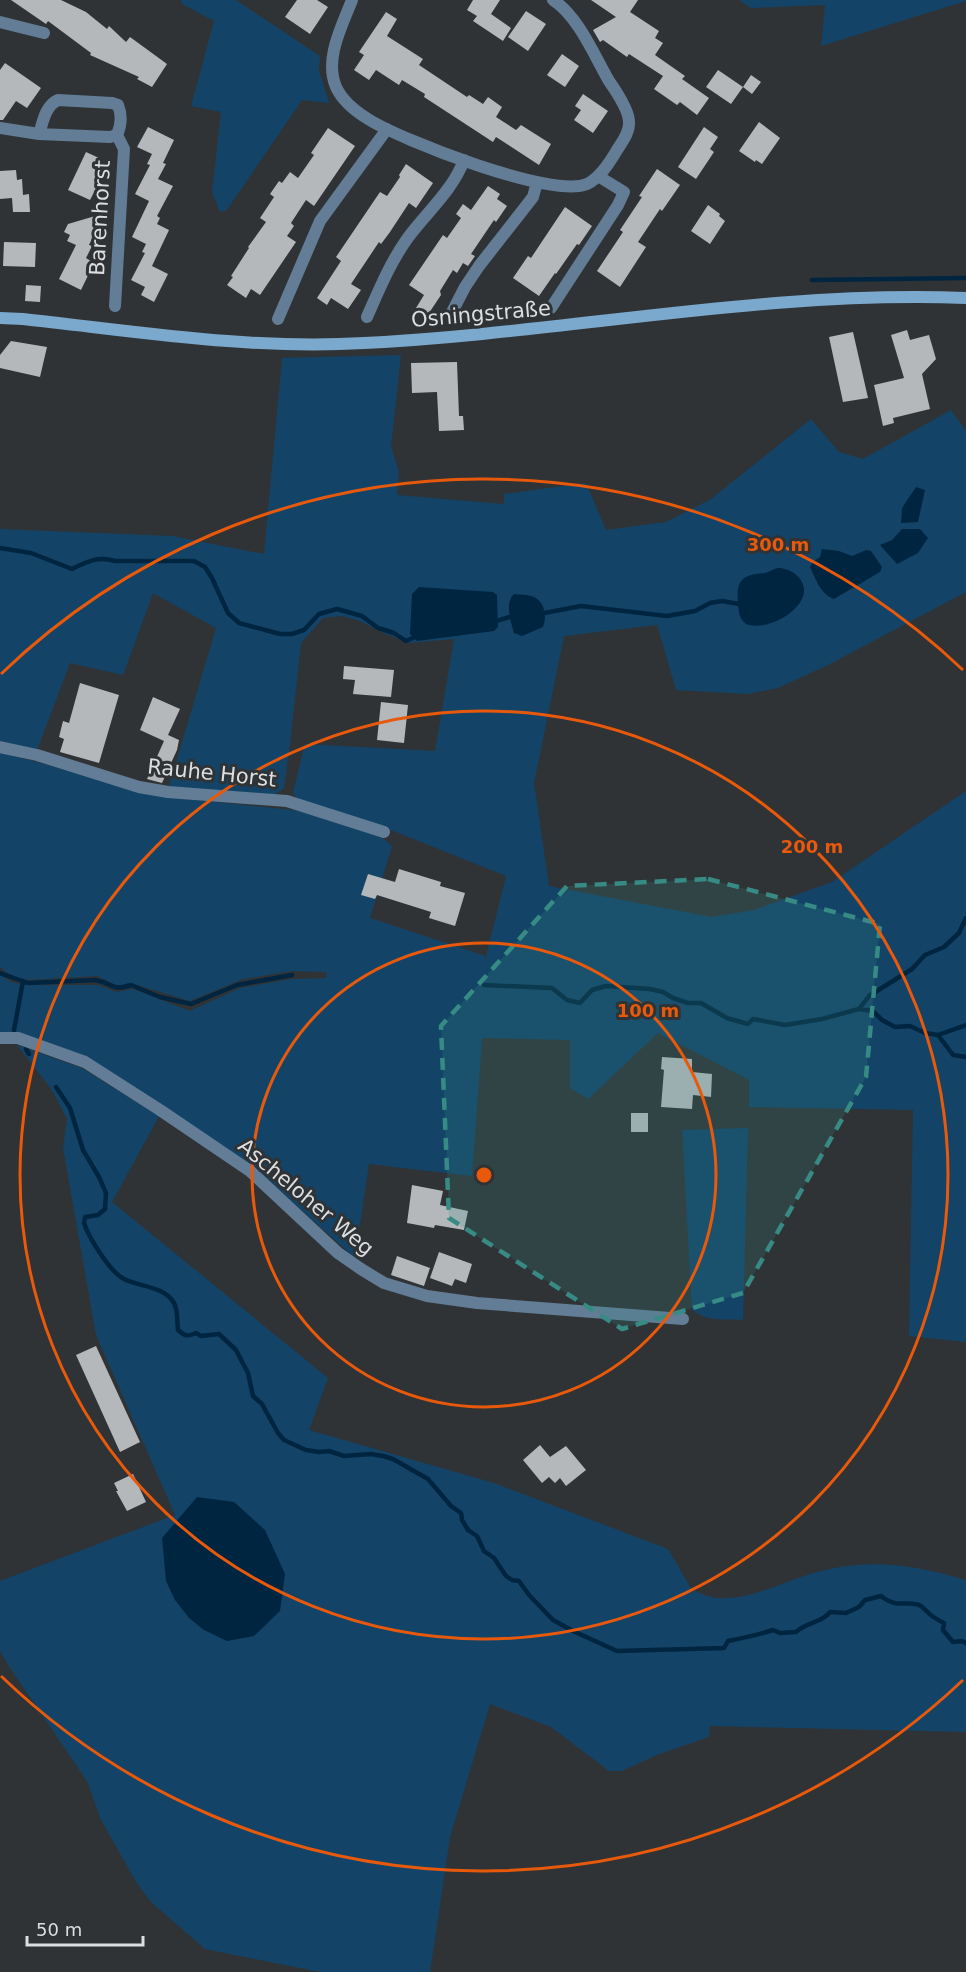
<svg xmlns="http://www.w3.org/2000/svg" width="966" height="1972" viewBox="0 0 966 1972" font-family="'DejaVu Sans',sans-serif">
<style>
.green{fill:#134468}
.water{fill:#002540}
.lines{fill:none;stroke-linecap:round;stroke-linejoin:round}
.stream{stroke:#002540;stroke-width:4.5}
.building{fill:#b4b8bb}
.street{stroke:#627d95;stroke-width:12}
.secondary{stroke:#7ba8cd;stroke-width:12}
.marked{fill:#388b85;fill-opacity:0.2;stroke:#388b85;stroke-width:4.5;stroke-dasharray:12 8;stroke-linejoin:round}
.ring{fill:none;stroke:#e8590c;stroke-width:3}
.labels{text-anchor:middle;stroke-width:6;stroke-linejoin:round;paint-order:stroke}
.street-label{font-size:21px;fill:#dcdee0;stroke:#2f3335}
.centre{fill:#e8590c;stroke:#2f3335;stroke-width:3}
.ring-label{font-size:18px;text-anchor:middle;font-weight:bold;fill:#e8590c;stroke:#2f3335;stroke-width:6;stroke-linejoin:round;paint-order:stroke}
</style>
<rect width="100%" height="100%" fill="#2f3335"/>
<!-- green -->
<path class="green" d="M181,0H236L320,56L319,70L329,103L302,100L226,211L220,212L212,192L221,112L191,106L214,21L182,4Z
M739,0H966V1L821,46L825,5L751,8Z
M401,355L391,446L399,472L397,495L504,504V494L586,483L606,530L666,522L711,499L811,419L839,452L863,459L951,410L966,431V592L828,665L778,688L748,694L676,690L657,625L564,636L534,783L549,886L712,917L754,910L832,882L966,791V1342L909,1336L913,1110L749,1107V1080L658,1033L588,1099L570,1088V1040L482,1038L472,1176L369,1164L355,1258L259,1172L87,1057L0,1033V975L11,982L25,985H98L117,992L133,989L190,1011L240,988L292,979L327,978L326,972L292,971L243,979L190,1001L131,983L118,986L97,976L28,980L14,978L0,967V752L166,797L303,811L383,838L392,846L370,918L486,956L506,876L396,832L297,799L293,792L305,744L435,751L454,639L409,643L381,632L360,621L342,616L323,618L301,643L290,744L284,788L274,795L168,789L216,628L153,593L123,675L70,663L37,750L0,741V529L172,536L264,554L282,358Z
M17,1045L82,1068L159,1116L112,1202L328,1378L309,1430L494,1483L668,1549L692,1590C700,1593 710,1598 719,1598C754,1600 787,1579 821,1571C872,1558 916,1565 966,1580V1732L710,1726L709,1737L657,1755L622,1771H609L551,1727L490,1704L450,1837L430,1972H320L205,1949L151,1902L136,1882L101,1820L87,1781L10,1668L0,1651V1581L175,1515L96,1335L63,1148L67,1119L52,1090Z
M748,1128L743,1320C726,1319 704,1322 692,1309L682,1130Z"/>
<!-- water -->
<path class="water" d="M916,487L925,490L918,522L901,523L902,508Z
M902,529H920L928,538L918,553L897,564L880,545L892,540Z
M822,549L839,551L852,556L866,550L871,551L882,567L880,572L834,599C820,594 816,579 810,567L813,562L820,557Z
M778,568C793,568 810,582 802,599C794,616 764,631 746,624C738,617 739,612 738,602C736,579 743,575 765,573C769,572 773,569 778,568Z
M419,587L493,592L497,595L498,627L494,631L417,641L410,634L412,594Z
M514,594C520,595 528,594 534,597C545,602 547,617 543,627L522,636L514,633C511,621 504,604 514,594Z
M197,1497L234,1502L265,1530L285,1574L280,1611L254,1636L227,1641L204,1630L189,1618L175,1600L166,1581L162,1538Z"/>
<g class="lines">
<!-- stream -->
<path class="stream" d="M812,280L966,278
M0,548L31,553L72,569C88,561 98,556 115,561H194L205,567L212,578L228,613L239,623L280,634H292L304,630L319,614L337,609L362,616L378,628L394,633L406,641L417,636
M539,614L581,606L667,616L695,611L710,603L722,601L739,604
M493,622L513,616
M0,973L28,983L95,980C114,983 110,992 131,985L160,997L191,1004L237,985L292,975
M484,985L552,988L567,1000L580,1003L592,990L606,986L650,989L663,992L673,998L688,1003H701L727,1018L748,1024L753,1019L785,1025L822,1019L859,1009L873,1011L882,1020L895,1027L910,1026L925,1033L938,1035L966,1025
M859,1009L869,996L912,969L925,955L944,947L959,933L966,918
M14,1030L23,981
M938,1035L953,1055L966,1057
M26,1049L29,1054
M56,1087L70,1108L83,1150L99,1177L106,1193L105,1209L98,1215L85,1217L84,1223C89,1238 110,1272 124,1279C140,1287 164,1286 174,1303C178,1310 177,1322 178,1330C185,1336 187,1337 196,1333L201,1336L219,1334L236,1350L248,1373L253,1396L262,1404L278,1433L284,1440L306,1450L319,1452L329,1451L344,1456L371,1454L383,1456L393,1459L428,1479L451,1506L461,1513L462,1520L468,1530L477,1536L484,1551L494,1558L506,1576L512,1580L519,1581L529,1595L553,1620L573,1631L617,1651L724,1648L728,1641C743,1638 758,1635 773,1630L780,1633L796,1632C806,1622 822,1623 830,1612L846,1613L859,1607L865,1600L881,1596C898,1610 909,1599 921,1606C925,1609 928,1613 932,1616C936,1619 940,1621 944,1623L943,1630L953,1642L962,1641L966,1643"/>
</g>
<!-- building -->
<path class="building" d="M11,0H61L86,12L107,29L109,26L126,42L130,37L167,64L152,87L137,79L139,77L90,55L91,53L48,21L46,24Z
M297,0H317L328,7L310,34L285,17Z
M473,0H500L491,14L511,28L503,41L473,21L477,16L467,10Z
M591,0H638L630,12L659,31L655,38L663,43L655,55L685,76L682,79L709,98L697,115L680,102L677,105L654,89L663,76L629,54L627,57L603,40L600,42L593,30L616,17Z
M526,11L546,24L528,51L508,37Z
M386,12L397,19L387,36L423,59L419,65L467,97L469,95L483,104L488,97L502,107L496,117L516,130L521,125L551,144L539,165L496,137L493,142L424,97L425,94L402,80L399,85L376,70L369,80L354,70L364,55L359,52Z
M562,54L579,66L565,87L547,75Z
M5,63L41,88L27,108L16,101L3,120H0V70Z
M718,70L743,87L751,75L761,82L752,94L743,87L731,104L706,87Z
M583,94L608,111L593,133L574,120L581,110L575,106Z
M759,122L780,138L762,164L756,160L755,162L739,151Z
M148,127L174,140L163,163L166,164L158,179L173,186L157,216L160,218L157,224L169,230L152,266L168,274L154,302L141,295L145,287L131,280L145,253L142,252L146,244L132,237L149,201L135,194L150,165L147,164L152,154L137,147Z
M704,127L718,137L710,149L714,152L696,179L678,167Z
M328,128L355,146L314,206L306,200L291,223L294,226L287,236L296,242L260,295L251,289L246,298L227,285L233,277L231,276L249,248L248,247L266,222L260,218L274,197L270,194L279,181L282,183L290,172L298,178L314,155L311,153Z
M86,152L99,158L94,169L104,173L90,200L68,190Z
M406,164L433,183L416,208L409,203L390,232L381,244L379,242L351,284L361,290L348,309L331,298L327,305L317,298L341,261L336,257L380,192L387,196L400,177L399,175Z
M657,169L680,185L662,211L660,209L638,242L646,247L620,287L597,271L623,232L620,230L642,197L639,196Z
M16,170L17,180L22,179L23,195L29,194L30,212H13L12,198L0,199V171Z
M488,186L500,194L497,199L507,206L496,222L494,220L471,254L475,256L468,266L463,263L457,273L453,270L440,291L441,295L427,316L416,308L424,295L409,285L443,235L447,238L461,218L456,214L463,204L471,210Z
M708,205L720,214L719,216L725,221L710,244L691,231Z
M565,207L592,226L579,245L577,244L556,274L555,273L539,296L513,278L528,256L531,258Z
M102,214L97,223L99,224L89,245L92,246L86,258L94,263L81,290L59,279L76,245L67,241L70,235L64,232L68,224Z
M4,242L36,243L35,267L3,266Z
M26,285L41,286L40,302L25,301Z
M907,330L910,340L929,335L936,359L922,374L930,409L893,418L894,423L883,426L874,385L904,378L891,335Z
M853,332L868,398L843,402L829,337Z
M11,341L47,347L40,377L0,368V355Z
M457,362L459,416H463L464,430L439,431L437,392L412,393L411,363Z
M344,666L394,670L391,697L353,694L355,680L343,679Z
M80,683L119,695L99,763L60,752L64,739L59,737L63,721L69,723Z
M153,697L180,709L168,735L179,740L177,750L162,783L147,779L164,741L140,730Z
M381,702L408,705L404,743L377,740Z
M399,869L441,882L440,886L465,893L455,926L429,918L431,912L377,895L375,899L361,895L368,874L395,882Z
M662,1057L692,1059V1072L712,1074L711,1097L693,1095L692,1109L661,1107L664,1070L661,1069Z
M631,1113H648V1132H631Z
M412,1185L443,1191L440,1205L468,1211L464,1230L435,1225L434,1228L407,1223Z
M439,1252L472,1264L466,1283L455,1279L452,1286L430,1278Z
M397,1256L430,1268L424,1286L391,1275Z
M96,1346L140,1442L120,1452L76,1355Z
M540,1445L550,1457L566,1446L586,1470L566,1486L560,1478L555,1483L549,1477L542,1483L523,1460Z
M133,1474L146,1502L127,1511L116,1491H118L114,1483Z"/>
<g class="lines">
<!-- street -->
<path class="street" d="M352,0C342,26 324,59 336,87C342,100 355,111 368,119C401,140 552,199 587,184C600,178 610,162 617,150C622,142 630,132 629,122C629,110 616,91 609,81C594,55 578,16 553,0
M0,22L44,33
M0,128L39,134L110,137L117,135
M39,134C43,122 45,106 58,100L112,103L118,105C122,115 121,126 117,135
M115,306L124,149L117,135
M551,308L618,205L624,192L598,176
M450,316L465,287L479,266L533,197L537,182
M367,317C379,290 390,263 407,239C426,213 453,190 464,160
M278,319L320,221L387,129
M0,747L37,755L139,787L168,792L287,801L384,832
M0,1038H18L85,1062L160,1110L250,1171L338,1253L361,1269L384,1283L427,1296L477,1303L683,1319"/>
<!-- secondary -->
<path class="secondary" d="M0,318L23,319C135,331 250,350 364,343C565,333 764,290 966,298"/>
</g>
<!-- marked area -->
<path class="marked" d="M708,879L880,924L866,1077L743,1293L622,1329L449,1218L441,1026L567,886Z"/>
<!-- distance rings -->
<g class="ring">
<circle cx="484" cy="1175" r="232"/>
<circle cx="484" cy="1175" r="464"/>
<path d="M963 1680A696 696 0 0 1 1 1676M1 674A696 696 0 0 1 963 670"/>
</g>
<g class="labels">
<!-- street labels -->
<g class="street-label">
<text transform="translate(100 218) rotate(-87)" y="7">Barenhorst</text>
<text transform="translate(481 314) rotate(-5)" y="7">Osningstraße</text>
<text transform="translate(212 773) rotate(6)" y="7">Rauhe Horst</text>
<text transform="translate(306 1197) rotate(40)" y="7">Ascheloher Weg</text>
</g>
</g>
<circle cx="484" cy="1175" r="9" class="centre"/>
<g class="ring-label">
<text x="778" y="551">300 m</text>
<text x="812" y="853">200 m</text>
<text x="648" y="1017">100 m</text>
</g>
<!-- scale -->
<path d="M27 1936v9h116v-9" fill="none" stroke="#dcdee0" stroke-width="3"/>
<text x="36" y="1936" font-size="18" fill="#dcdee0" stroke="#2f3335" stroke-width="4.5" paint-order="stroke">50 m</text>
</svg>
